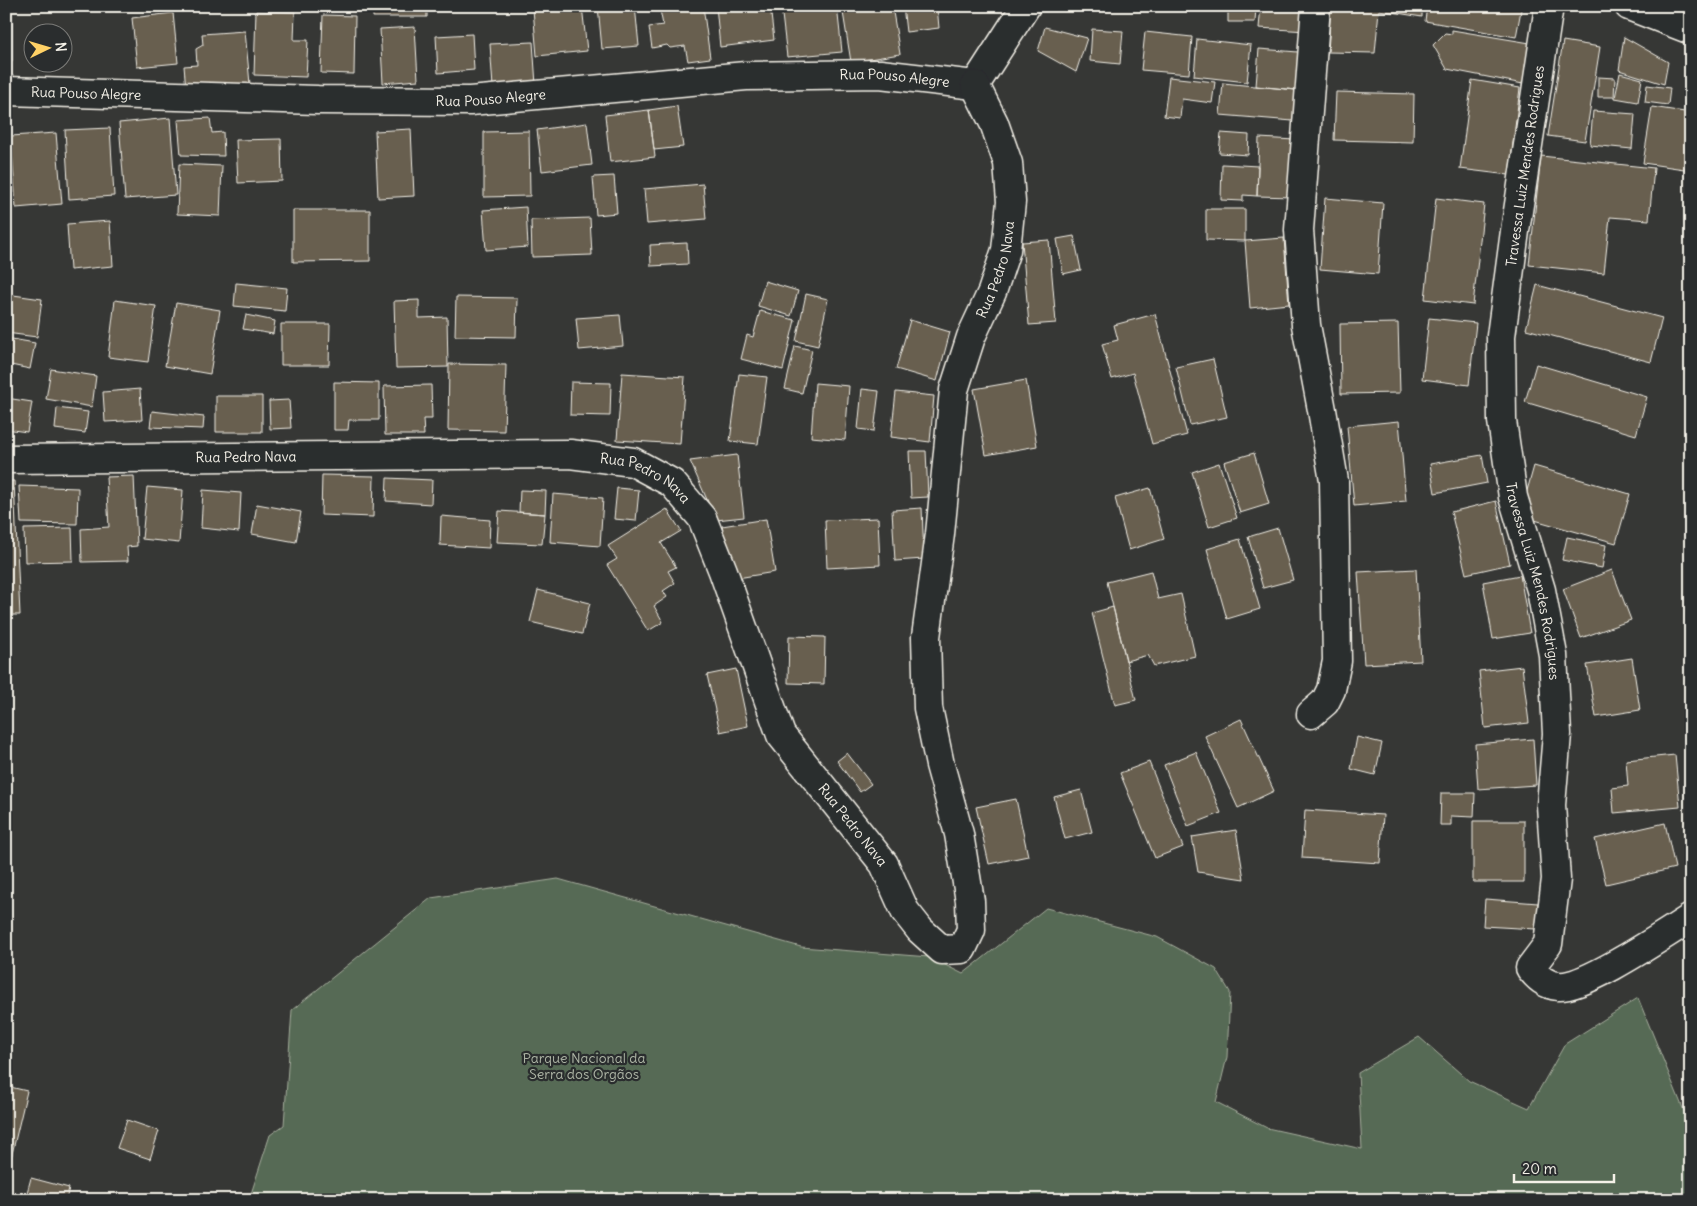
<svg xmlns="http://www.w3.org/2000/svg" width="1697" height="1206" viewBox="0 0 1697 1206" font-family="Delius,sans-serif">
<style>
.green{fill:#576a54;stroke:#a6ae9e}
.building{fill:#675e4f;stroke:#f4f1e8}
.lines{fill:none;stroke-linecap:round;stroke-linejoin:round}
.street-casing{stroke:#f4f1e8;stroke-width:31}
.secondary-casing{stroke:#f4f1e8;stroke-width:31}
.street{stroke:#2a2d2e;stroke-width:28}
.secondary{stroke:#2a2d2e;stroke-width:28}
.labels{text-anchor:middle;stroke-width:4.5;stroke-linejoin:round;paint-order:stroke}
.street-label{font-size:14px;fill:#f4f1e8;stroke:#2a2d2e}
.park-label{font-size:14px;fill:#adb4a5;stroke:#2a2d2e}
</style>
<rect width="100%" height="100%" fill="#363735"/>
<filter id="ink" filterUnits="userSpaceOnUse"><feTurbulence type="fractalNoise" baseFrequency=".02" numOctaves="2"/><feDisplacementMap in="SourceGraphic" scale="10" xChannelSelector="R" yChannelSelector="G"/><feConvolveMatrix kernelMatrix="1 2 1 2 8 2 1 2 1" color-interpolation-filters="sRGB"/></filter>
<g filter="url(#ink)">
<!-- green -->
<path class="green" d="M558,879L801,947L929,957L963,974L1046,908L1157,937L1216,969L1230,992L1227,1057L1216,1102L1267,1128L1362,1149L1358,1073L1419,1037L1469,1081L1529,1108L1565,1044L1638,998L1684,1111H1691V1200H249L270,1135L284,1125L292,1010L431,898Z"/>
<!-- building -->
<path class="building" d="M373,6H427V17H373Z
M562,6H582L587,51L537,56L533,9Z
M598,6H635L639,46L602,49Z
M684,6H703L710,58L688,61L685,46L670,48L667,45L652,48L649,27L663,25L660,10Z
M716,6H770L774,40L720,47Z
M781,6H837L842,52L787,57Z
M842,6H892L900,54L851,62Z
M903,6H937L939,28L906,32Z
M1228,6H1256L1255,22H1228Z
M1261,6H1308L1307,31L1259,28Z
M1331,6H1422V17L1379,10L1375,53L1328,52Z
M1427,6H1519L1521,10L1516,37L1425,21Z
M256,11L295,12L294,40H308L306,77L254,75Z
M12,13V61H6V14Z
M173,13L178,63L137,67L132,18Z
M323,15L355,16L354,74L321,73Z
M415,27L418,80L383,83L380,29Z
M1045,27L1087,38L1076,72L1038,51Z
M1092,29L1123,31L1120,64L1090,61Z
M1452,30L1530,43L1526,63L1529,65L1528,85L1447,69L1433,45L1445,33L1452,34Z
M245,31L250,84L186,89L184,66L197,65L196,49L203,45L202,34Z
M1145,32L1192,37L1189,74L1141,70Z
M472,34L474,70L438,73L436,36Z
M1624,37L1668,62L1664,84L1619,70Z
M1197,39L1251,45L1247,82L1194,76Z
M1563,41L1600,47L1585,141L1548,136Z
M533,42L536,85L493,87L490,44Z
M1259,49L1298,52L1296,90L1256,86Z
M1620,73L1642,79L1638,102L1615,98Z
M1169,77L1215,82L1212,103L1182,99L1180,118L1164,116Z
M1598,77L1615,78L1614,97H1598Z
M1472,80L1520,88L1509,175L1460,169Z
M1223,83L1296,90L1293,121L1220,115Z
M1647,85L1670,88L1668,105L1645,102Z
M1336,92L1414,94L1413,142L1334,140Z
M677,106L683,147L654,150L649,110Z
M1652,107L1691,113V170L1643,163Z
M649,110L655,157L610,162L605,115Z
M1593,111L1635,114L1632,149L1590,145Z
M170,118L176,195L125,199L119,123Z
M210,118L212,133L223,132L224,156L181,155L178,120Z
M587,123L592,165L542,171L537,130Z
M110,128L114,196L69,199L65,130Z
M411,129L414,196L378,198L375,131Z
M529,131L530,196L484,197V132Z
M56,133L62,204L16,208L11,136Z
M1221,133L1249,135L1248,155L1219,153Z
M1259,138L1295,140L1292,197L1257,196Z
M281,139L282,181L238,183L236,140Z
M1541,156L1654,168L1649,220L1610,217L1604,273L1529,265Z
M179,164L222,166L220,216L177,214Z
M1222,164L1258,166L1257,196L1243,195V201L1221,200Z
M614,176L617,213L596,215L593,177Z
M703,184L706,219L647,224L644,189Z
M1325,198L1383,203L1378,274L1320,269Z
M1436,198L1484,204L1473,305L1425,299Z
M526,207L528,247L486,250L483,210Z
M1206,209H1245V241L1206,240Z
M293,210H370V261L293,262Z
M590,218L592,255L532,257L531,220Z
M110,221L113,266L70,270L67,224Z
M1074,236L1081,270L1063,274L1057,239Z
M1284,238L1289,304L1250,308L1245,241Z
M1049,240L1056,323L1029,325L1022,242Z
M687,243L688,264L651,266L650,245Z
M765,281L798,291L791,316L758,306Z
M236,283L287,288L285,311L234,306Z
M1537,285L1662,318L1651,362L1526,329Z
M6,294L42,299L37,337L6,333Z
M806,294L828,299L818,346L796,341Z
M456,297L517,298L516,337L455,336Z
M115,300L156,306L148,362L108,357Z
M419,300V318L447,317L448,367L396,368L394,301Z
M176,303L220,310L210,374L165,366Z
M760,311L795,320L783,370L741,359L747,335L753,337Z
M1155,314L1187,435L1152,444L1133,373L1112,379L1102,344L1118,340L1114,325Z
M246,315L275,321L273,334L243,329Z
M620,315L623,346L579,350L576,318Z
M1429,318L1476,323L1469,385L1422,379Z
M910,320L950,332L937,381L896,369Z
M1398,323L1400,393L1341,394L1340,324Z
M281,324H330L329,365H281Z
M6,338L35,343L30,369L6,364Z
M795,346L812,350L802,393L785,389Z
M1213,359L1227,417L1190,425L1176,367Z
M449,364L506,365L504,431L448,430Z
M1536,364L1647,397L1636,435L1525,402Z
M51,369L96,376L92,407L46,399Z
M622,373L685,377L680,444L617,440Z
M739,374L767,377L758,444L730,441Z
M1026,380L1037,446L986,455L974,389Z
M334,382L379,383V420H349L348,430H334Z
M571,382L611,383L610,416L570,415Z
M815,383L849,386L845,440L811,437Z
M431,385L432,419H423L424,435H385L384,386Z
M140,389L142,420L105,422L103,392Z
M862,389L879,391L874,431L858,429Z
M896,392L934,396L930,442L891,437Z
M216,396H262V432H216Z
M6,398L32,402L27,432L6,429Z
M289,400L291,428L270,429L269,401Z
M57,408L88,412L85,433L55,429Z
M152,411L204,417L203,429L150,427Z
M1399,421L1406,501L1354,506L1347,426Z
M909,451H926L928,497L911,498Z
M1254,453L1269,504L1240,513L1224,462Z
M737,455L744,517L716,520L690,461Z
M1482,455L1487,483L1435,493L1430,464Z
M1219,463L1237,518L1209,527L1192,472Z
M1534,466L1630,494L1616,543L1531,519L1523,505Z
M322,475L374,476L373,517L321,515Z
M134,476L137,546L127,547L128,561L82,562L81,529L109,527L106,477Z
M387,478L432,480L431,504L386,501Z
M6,481H14L20,615H6Z
M19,486L78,488L77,524L21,523Z
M147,487L183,490L179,543L142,539Z
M617,488L639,490L636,521L614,519Z
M1150,488L1164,539L1129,550L1115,498Z
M203,490L241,493L239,532L201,528Z
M520,490L546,491L545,514L519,512Z
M553,494L603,498L600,546L550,542Z
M1496,501L1510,564L1466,574L1451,512Z
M257,504L301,512L296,542L252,534Z
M922,508L924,559L895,561L892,510Z
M667,509L681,531L661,543L676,567L668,571L675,583L663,591L667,597L654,606L663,622L648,631L607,565L617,559L608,546Z
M499,511L545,514L542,544L497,542Z
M441,516L490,520L489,548L440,545Z
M878,518L880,565L827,568L825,520Z
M766,519L775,572L731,579L722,526Z
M72,528L73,561L25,562L24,529Z
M1278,528L1293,580L1263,588L1248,537Z
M1567,537L1606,545L1602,568L1562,560Z
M1240,539L1260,609L1227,619L1207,549Z
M1416,569L1421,661L1364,664L1358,572Z
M1612,570L1631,620L1581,638L1563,589Z
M1151,571L1158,599L1181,594L1195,656L1154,666L1148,655L1126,661L1107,582Z
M1520,575L1530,633L1493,639L1483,582Z
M538,590L590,603L582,634L530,622Z
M1113,607L1136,700L1115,705L1092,613Z
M789,636L825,637L824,684L788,683Z
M1632,658L1640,710L1596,717L1587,665Z
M1522,666L1529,723L1485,728L1479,671Z
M736,669L748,726L720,732L707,675Z
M1241,719L1274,791L1238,808L1205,736Z
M1357,737L1382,743L1375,775L1351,769Z
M1533,739L1536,785L1478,789L1475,744Z
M1196,752L1221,813L1188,826L1164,765Z
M847,753L871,784L860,792L837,761Z
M1675,755L1680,807L1614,813L1612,788L1628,786L1626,760Z
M1149,762L1183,847L1155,858L1120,773Z
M1081,790L1092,832L1065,839L1054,797Z
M1441,793H1475L1474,817L1451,816V825H1440Z
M1016,799L1028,856L989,864L976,807Z
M1305,810L1383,815L1380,863L1302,858Z
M1473,821H1524V882H1473Z
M1665,823L1675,868L1606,884L1595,839Z
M1236,830L1244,879L1198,872L1192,837Z
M1485,899L1538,903L1536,929L1483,926Z
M6,1086L27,1091L6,1179Z
M127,1120L159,1131L150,1159L117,1148Z
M31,1178L69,1188L66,1200H25Z"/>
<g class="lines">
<!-- street casing -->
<g class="street-casing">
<g id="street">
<path id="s1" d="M1549,6L1515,231L1501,336L1502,421L1513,497L1541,590L1553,655L1557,734L1551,805L1556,879L1548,944L1530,968C1537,977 1545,985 1558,986C1585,989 1665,934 1691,918"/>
<path d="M975,85L1026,6"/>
<path id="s2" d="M6,91L318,100L470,101L746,76L880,74L975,85"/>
<path id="s3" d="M6,459L570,454L633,462L672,483L702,518L723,571L781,735L884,864L905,911L920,930L942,950L962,949L971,930L970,901L959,834L940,765L928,708L926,637L940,534L954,390L971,337L992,292L1006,250L1011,202L1008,163L994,123L975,85"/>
<path d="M1311,714L1325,702L1331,690L1337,661L1334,481L1322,410L1306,325L1299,230L1316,6"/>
</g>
</g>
<!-- secondary casing -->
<g class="secondary-casing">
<path id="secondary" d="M1629,6L1691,30"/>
</g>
<!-- street -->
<use href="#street" class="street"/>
<!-- secondary -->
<use href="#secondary" class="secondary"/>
</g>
</g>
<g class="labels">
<!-- street labels -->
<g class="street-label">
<text dy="5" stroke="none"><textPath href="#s2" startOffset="890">Rua Pouso Alegre</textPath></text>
<text dy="5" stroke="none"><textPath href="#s2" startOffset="80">Rua Pouso Alegre</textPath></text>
<text dy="5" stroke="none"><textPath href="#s2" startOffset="485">Rua Pouso Alegre</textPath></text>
<text transform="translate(1525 166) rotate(-82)" y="5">Travessa Luiz Mendes Rodrigues</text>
<text dy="5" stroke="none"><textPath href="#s3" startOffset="1935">Rua Pedro Nava</textPath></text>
<text dy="5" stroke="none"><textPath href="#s3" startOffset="240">Rua Pedro Nava</textPath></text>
<text dy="5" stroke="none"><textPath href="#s3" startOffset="645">Rua Pedro Nava</textPath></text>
<text dy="5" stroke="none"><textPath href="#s1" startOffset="582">Travessa Luiz Mendes Rodrigues</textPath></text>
<text dy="5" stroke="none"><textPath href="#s3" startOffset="1064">Rua Pedro Nava</textPath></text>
</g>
<!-- park labels -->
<g class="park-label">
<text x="584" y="1063">Parque Nacional da<tspan x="584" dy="16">Serra dos Orgãos</tspan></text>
</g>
</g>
<!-- margin -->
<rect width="1697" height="1206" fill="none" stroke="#2a2d2e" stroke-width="25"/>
<rect x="12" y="12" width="1672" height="1181" fill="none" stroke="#f4f1e8" stroke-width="2" filter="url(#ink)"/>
<!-- north arrow -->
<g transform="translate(48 48) rotate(85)"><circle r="24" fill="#2a2d2e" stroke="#7b7b78"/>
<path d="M0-4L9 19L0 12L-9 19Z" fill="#ffd166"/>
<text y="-8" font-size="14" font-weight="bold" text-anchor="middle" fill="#f4f1e8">N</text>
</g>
<!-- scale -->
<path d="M1514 1174v8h100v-8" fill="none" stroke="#f4f1e8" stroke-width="2.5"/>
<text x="1522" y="1174" font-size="15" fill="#f4f1e8" stroke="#2a2d2e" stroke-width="4" paint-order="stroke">20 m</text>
</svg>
